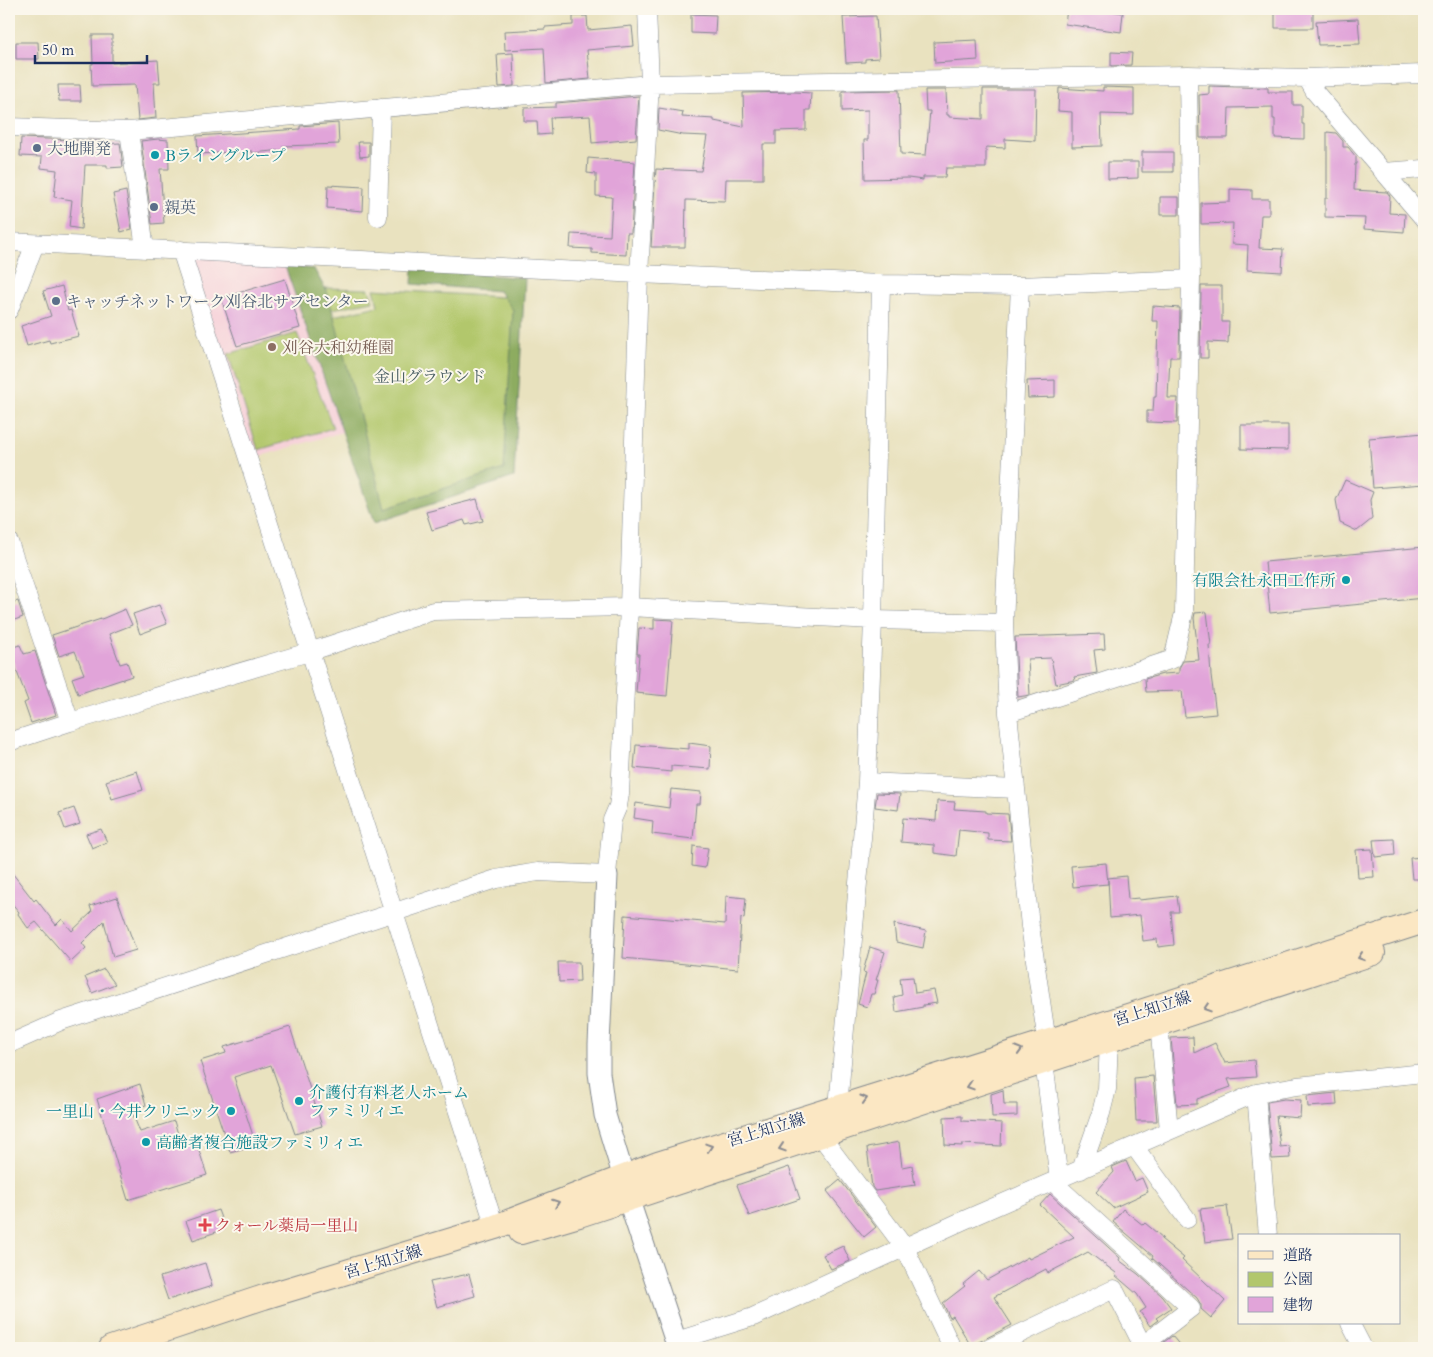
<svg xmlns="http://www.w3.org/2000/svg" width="1433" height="1357" viewBox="0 0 1433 1357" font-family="Cardo,'Noto Serif JP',serif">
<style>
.built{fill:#f6cfd8}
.green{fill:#b2c76c;stroke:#667b65}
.forest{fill:#8dac60;stroke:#546e5f}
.building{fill:#e1a4d9}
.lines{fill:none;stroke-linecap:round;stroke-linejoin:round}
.minor-casing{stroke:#82888e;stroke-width:19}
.tertiary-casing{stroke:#82888e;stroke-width:23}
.secondary-casing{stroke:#82888e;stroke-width:26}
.minor{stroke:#fff;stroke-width:18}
.tertiary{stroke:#fff;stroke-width:21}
.secondary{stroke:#fbe7c3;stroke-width:24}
.oneway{stroke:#8b8b90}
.service-dot{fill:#5c6f8a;stroke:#fbf7ec;stroke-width:2}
.culture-dot{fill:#0f9aa8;stroke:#fbf7ec;stroke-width:2}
.education-dot{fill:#8d6e63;stroke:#fbf7ec;stroke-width:2}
.health-dot{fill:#e0444e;stroke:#fbf7ec;stroke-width:2}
.labels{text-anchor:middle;stroke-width:4;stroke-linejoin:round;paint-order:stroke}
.service-label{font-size:16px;fill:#4e5e75;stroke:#fbf7ec;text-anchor:start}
.culture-label{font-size:16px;fill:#0d838f;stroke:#fbf7ec;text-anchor:start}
.education-label{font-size:16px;fill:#785e54;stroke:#fbf7ec;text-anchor:start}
.park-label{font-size:16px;fill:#485d62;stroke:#fbf7ec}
.street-label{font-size:16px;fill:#1b2f5e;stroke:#fbf7ec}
.health-label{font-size:16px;fill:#be3a42;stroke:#fbf7ec;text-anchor:start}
</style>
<rect width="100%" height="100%" fill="#fbf7ec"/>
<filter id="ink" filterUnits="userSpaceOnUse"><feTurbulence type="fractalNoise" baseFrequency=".02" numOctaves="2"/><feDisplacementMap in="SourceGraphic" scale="10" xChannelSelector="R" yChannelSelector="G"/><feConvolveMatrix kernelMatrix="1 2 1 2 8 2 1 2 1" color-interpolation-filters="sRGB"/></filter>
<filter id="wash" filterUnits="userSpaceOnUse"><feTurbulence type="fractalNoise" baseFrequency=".0096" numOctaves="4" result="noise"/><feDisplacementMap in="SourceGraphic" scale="20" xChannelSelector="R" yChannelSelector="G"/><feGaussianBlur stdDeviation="1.12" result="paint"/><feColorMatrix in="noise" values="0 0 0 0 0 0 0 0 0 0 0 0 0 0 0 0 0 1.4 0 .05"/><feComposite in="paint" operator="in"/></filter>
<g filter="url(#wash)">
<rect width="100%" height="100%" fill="#e9e2bf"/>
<!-- built -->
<path class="built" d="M190,256L304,262L346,431L254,458Z"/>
<!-- green -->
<path class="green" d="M322,288L369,289L373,301L327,310Z
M374,289L517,298L508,474L380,516L329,317L378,306Z
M297,333L333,428L258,450L228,354Z"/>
<!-- forest -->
<path class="forest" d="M285,266L314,269L328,294L384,508L504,469L513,310L499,291L412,284L413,269L525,278L514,477L374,523Z"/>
<g id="blocks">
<!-- building -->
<path class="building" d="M1067,9H1098L1123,13L1121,32L1065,24Z
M1275,9L1313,10V28H1275Z
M691,14L716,15L715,34L691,33Z
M573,16H587L588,30L632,26L634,46L587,50L590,79L546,83L544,48L505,50L504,31L545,29V27L573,25Z
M876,16L879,58L865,59V62L846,63L843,17Z
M1358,19L1360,44L1318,45L1316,21Z
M92,35H112V63L158,60L160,83H154L156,118L138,120L135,85L92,86L91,64H93Z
M977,40L978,60L935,63L934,42Z
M16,42H38L39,59H16Z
M1111,52L1132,53L1131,65L1111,66Z
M513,53L514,86L499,87L497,54Z
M58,85H80L81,101H59Z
M1209,86L1268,88V92H1293V105H1302V124H1304V139L1275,138V119H1273V107L1229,108L1228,138H1200L1199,95L1209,94Z
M1103,87L1134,88V115L1101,114L1102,146L1072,147V112L1058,111L1059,88L1103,91Z
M983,89H1036L1035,141L1005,139V148L986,147V168H946L945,177H923V180L908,178L865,179L864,140H868V110L842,111V91L899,90L901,154L926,155L930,111H926L925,90H946L947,115H949V117L983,119Z
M795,92L811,93L810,110H806V130L776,131V144H763V179H726L725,201L686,200L685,247H651L656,169L701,171L707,136L683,135L658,130L659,108L683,112L682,117L714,119V121L744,127L743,93Z
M639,96L636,139L592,143L590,116L550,118L551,134L538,135L537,121H524V108L556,107V103Z
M338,123L339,144L283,146V150L252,153V151L198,154L197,136L300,129V126Z
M1327,132L1336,133L1343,141V147H1348L1356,157V164H1355L1354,190L1387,192L1390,196L1389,213L1405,214L1404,232L1364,229L1365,218L1325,217V198H1327Z
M21,138L100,141L101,144L120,143L123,167L107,168V165H85L81,229L69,227L72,200L54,197L57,170L41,168L42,157L20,156Z
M158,139L168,140L169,169H160L164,223L152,224L141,141Z
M358,142H369V156L360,157Z
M1142,152H1173V172H1142Z
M588,158L635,162L631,233H627L626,255L592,253V249L570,248L571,234L610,236L612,197L596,196V174L587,173Z
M1108,162H1138V178L1108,179Z
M328,185L364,187L363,211L327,208Z
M1230,189L1252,190V199H1269V215H1261L1259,248L1283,249L1282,272L1247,270L1248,245L1232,244L1233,223L1201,224V203L1230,202Z
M126,191L132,229L121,232L113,194Z
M1160,197H1179V215H1160Z
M285,279L300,328L237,346L221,298Z
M62,286L68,311L71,310L79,336L50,343L49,340L27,346L21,326L51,316L43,291Z
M1201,286H1222V322H1229L1228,343L1208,342V358H1200Z
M1153,306L1180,308L1179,357H1170L1168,398H1178L1177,423L1147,422V411H1153L1154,397H1156L1158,321H1152Z
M1055,380V397L1028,398L1027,381Z
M1241,425H1288V450L1241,449Z
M1424,433V484L1373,488L1369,438Z
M1345,480L1373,492L1370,500L1372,519L1357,531L1340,523L1336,500Z
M477,499L483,521L466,525L464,520L432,530L426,512Z
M1424,547V598L1270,613L1265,562Z
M18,601L23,617L9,622V604Z
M159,605L167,624L140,634L133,614Z
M125,609L132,625L109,634L120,664L127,662L132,676L78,694L72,678L84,674L75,651L59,656L52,635L104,618Z
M1207,612L1211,645H1209L1211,675L1216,714L1185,717L1182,691L1146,692L1145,679L1163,674L1179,673V668L1183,661L1199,660L1194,618L1195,613Z
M654,619L673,620L667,696L636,693L639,654H637L639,628L654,629Z
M1104,634L1105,649L1094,650L1097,673L1074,677L1075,680L1056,684L1051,658L1028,659L1030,695L1018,697L1015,637Z
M20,645L24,654L35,651L56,715L31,723L24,703L28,701L9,651V648Z
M689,743L711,746L710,769L671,766V772L634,768L636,745L689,749Z
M137,771L143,790L112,799L106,781Z
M671,789L701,792L700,804H696L693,839L652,834L653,821L634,818L636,803L669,808Z
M877,793L900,794L898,810L875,807Z
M937,801L955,802L954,809L986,811V813L1008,814L1011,841L988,840V833L959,830L956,856L934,853V845L901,842L903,818L936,821Z
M74,808L80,824L65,829L59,813Z
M101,829L107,842L92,848L86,834Z
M1394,839L1395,855L1375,857L1373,840Z
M693,846L708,848L705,868L692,866Z
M1372,849L1374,877L1358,878L1356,850Z
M1424,857V879H1412L1410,858Z
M1106,863L1108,884L1073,887L1071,866Z
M9,869L34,901L36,899L56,925L62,919L72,931L92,912L90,906L117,897L136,950L113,957L104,921L82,943L86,948L71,962L36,922L28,928L18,914L19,912L9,900Z
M1126,876L1128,899L1139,898V900L1177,896L1179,912H1171L1174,945L1158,947L1157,939L1143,941L1140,915L1110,918L1108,878Z
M726,896L746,898L744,919L741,918L738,969L623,958L625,915L725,924Z
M894,924L926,931L923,948L896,942Z
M870,947L885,952L876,980H878L874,994H871L867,1007L858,1004L866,973L863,972Z
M558,962H579L580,981L559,982Z
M104,969L115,984L92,993L85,977Z
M913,977L915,993L934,990L937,1003L923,1005V1007L896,1012L894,997L902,995L900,978Z
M290,1027L322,1126L295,1134L271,1065L234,1077L256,1145L230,1152L200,1061L226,1053L224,1047Z
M1193,1037L1194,1053L1215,1043L1225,1063L1254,1060L1256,1077L1228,1079L1231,1087L1197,1099V1104L1177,1105L1171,1038Z
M1153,1076L1157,1121H1136L1134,1078Z
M140,1084L146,1105L131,1110L140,1132L174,1121L181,1144L196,1141L207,1175L128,1200L97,1099Z
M1003,1090L1004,1104H1017V1116L992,1117L991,1094Z
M1336,1093L1337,1105L1308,1107L1307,1096Z
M1284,1099L1301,1100L1300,1118L1276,1116L1280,1147L1289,1146L1290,1158L1272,1159L1267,1102Z
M962,1116V1121L1002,1123L1001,1146L962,1144V1146L945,1145L944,1117Z
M899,1142L902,1167L912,1165L915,1185L875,1191L872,1187L867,1148Z
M1126,1161L1135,1181L1142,1178L1148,1192L1113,1208L1096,1192L1114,1172L1112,1167Z
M789,1167L800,1199L749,1216L737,1185Z
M840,1180L876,1227L864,1237L827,1191Z
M1050,1194L1120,1258L1119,1260L1138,1274L1162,1296L1171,1308L1156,1318L1158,1320L1150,1326L1140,1312L1146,1308L1137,1294L1115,1275L1116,1273L1088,1252L1048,1273L1046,1269L994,1297L1012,1325L971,1346L953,1316L950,1318L948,1314L943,1303L965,1286L963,1284L979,1271L987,1280L1028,1257L1029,1259L1074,1237L1040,1205Z
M1227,1206L1232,1239L1205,1242L1200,1209Z
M1123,1209L1143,1225L1145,1223L1163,1238L1161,1239L1184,1258L1182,1260L1225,1301L1211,1318L1201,1309V1305L1197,1298L1152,1258L1153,1256L1113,1222Z
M218,1210L225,1229L193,1240L186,1221Z
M843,1246L850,1261L831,1269L823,1255Z
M205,1263L212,1286L168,1300L160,1277Z
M469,1274L475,1296L437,1307L430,1282Z
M1172,1336L1182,1348H1156Z"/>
</g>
</g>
<g filter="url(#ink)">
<use href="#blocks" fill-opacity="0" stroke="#82888e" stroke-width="1"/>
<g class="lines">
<!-- minor casing -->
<g class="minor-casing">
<path id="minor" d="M1307,78L1315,92L1424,219
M9,127L129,131L650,84L1188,75L1307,78L1424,74
M129,131L145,249
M1383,172L1424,169
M378,217L381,108
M9,242L639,274L881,284L1020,286L1191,279
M181,250L495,1227
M1020,286L1004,623L1008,713L1016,789L1030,926L1047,1042
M9,310L35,244
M9,542L70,722
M1008,713L1173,659L1184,613L1191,279L1188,75
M9,742L70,722L309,652L433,611L629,607L873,620L1004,623
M867,782L1016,789
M1159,1024L1169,1130
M9,1044L61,1021L496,879L538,872L607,875L612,820L618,806L620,794L629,607L639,274L650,84L647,9
M1044,1062L1059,1180
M1256,1093L1268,1236
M838,1107L867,782L873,620L881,284
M820,1135L905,1248L952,1348
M1134,1146L1187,1219
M1081,1170L1101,1113L1107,1089L1109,1040
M1053,1182L1191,1308L1142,1346
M1350,1323L1363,1348
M676,1341L753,1317L962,1221L1256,1093L1297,1086L1424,1073
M990,1348L1114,1289L1144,1348"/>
</g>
<!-- tertiary casing -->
<g class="tertiary-casing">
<path id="tertiary" d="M607,875L599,1044V1073L605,1115L624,1178L628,1198L678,1348"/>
</g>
<!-- secondary casing -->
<g class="secondary-casing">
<path id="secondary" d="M521,1232L579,1215L1373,953
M111,1348L264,1297L495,1227L658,1164L1047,1042L1424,921"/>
</g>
<!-- minor -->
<use href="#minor" class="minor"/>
<!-- tertiary -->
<use href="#tertiary" class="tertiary"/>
<!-- secondary -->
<use href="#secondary" class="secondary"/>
</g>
<!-- one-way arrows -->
<defs><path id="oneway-chevron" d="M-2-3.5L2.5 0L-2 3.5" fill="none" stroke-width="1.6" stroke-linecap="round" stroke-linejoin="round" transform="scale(1.25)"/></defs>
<g class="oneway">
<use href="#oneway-chevron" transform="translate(1361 957) rotate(162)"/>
<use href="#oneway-chevron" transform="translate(1207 1008) rotate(162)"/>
<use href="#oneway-chevron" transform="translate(1019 1050) rotate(-17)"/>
<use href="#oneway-chevron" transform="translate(970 1086) rotate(162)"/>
<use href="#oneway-chevron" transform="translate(864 1099) rotate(-17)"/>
<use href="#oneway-chevron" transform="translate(709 1147) rotate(-18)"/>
<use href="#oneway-chevron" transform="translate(782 1148) rotate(162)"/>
<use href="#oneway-chevron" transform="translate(556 1203) rotate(-21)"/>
</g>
</g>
<!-- markers -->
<g class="service-dot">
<circle cx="37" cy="148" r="5"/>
<circle cx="154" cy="207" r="5"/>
<circle cx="56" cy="301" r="5"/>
</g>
<g class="culture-dot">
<circle cx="155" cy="155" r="5"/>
<circle cx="1346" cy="580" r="5"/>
<circle cx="299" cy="1101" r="5"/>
<circle cx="231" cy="1111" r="5"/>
<circle cx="146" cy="1142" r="5"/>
</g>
<circle class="education-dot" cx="272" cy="347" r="5"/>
<path class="health-dot" d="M202.5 1217.5h5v5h5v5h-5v5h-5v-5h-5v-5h5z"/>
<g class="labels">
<!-- service labels -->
<g class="service-label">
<text x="47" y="154">大地開発</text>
<text x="164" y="213">親英</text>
<text x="66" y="307">キャッチネットワーク刈谷北サブセンター</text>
</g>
<!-- culture labels -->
<g class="culture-label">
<text x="165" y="161">Bライングループ</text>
<text x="1336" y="586" text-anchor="end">有限会社永田工作所</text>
<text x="309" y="1098">介護付有料老人ホーム<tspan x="309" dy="18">ファミリィエ</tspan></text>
<text x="221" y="1117" text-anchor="end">一里山・今井クリニック</text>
<text x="156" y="1148">高齢者複合施設ファミリィエ</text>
</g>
<!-- education labels -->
<g class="education-label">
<text x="282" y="353">刈谷大和幼稚園</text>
</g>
<!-- park labels -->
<g class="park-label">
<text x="430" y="382">金山グラウンド</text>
</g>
<!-- street labels -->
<g class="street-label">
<text transform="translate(1152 1008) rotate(-18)" y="6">宮上知立線</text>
<text transform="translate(766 1129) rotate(-17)" y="6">宮上知立線</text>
<text transform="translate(383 1261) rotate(-17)" y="6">宮上知立線</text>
</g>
<!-- health labels -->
<g class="health-label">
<text x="215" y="1231">クォール薬局一里山</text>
</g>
</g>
<!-- margin -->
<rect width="1433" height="1357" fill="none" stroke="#fbf7ec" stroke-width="30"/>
<!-- legend -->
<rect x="1238" y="1234" width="162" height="90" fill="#fbf7ec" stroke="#a1a7b3"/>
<rect x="1248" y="1251" width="25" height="8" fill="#fbe7c3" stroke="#a1a7b3"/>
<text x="1283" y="1260" font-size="15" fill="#1b2f5e">道路</text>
<rect x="1248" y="1272" width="25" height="15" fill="#b2c76c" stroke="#a1a7b3"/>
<text x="1283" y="1284" font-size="15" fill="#1b2f5e">公園</text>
<rect x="1248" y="1297" width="25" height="15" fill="#e1a4d9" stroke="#a1a7b3"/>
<text x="1283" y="1310" font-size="15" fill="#1b2f5e">建物</text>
<!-- scale -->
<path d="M35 55v8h112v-8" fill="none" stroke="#1b2f5e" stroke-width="2.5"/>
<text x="42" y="55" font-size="15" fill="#1b2f5e" stroke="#fbf7ec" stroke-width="4" paint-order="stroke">50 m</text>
</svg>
